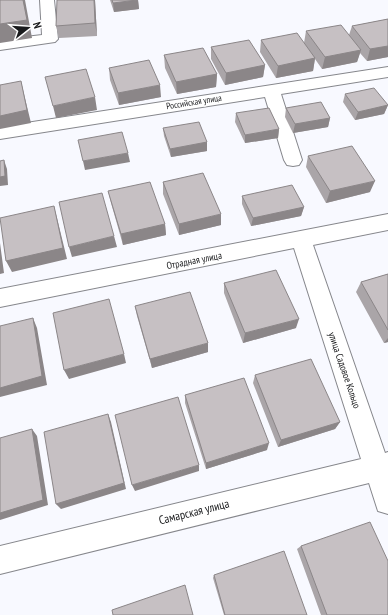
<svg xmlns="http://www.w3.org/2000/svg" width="388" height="615" viewBox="0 0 388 615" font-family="'PT Sans Narrow',sans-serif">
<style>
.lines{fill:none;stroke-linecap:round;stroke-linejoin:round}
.minor-casing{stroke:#86878c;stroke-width:2}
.minor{fill:#fff;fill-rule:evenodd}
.wall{fill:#aaa5a8}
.shaded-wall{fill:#8b8688}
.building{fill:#c6c0c3;stroke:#8b8688}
.labels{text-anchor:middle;stroke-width:3;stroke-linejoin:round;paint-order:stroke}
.far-street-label{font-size:9px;fill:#191a1c;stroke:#fff}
.street-label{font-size:10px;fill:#191a1c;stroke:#fff}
.near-street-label{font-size:12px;fill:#191a1c;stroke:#fff}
</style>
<rect width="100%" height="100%" fill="#f8f9ff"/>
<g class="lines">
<!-- minor casing -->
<g class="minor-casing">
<path id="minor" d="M40,0H54L58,39L55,42L0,50V40L42,35Z
M388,67V77L281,94L302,160L299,165L293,166L287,165L284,160L265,97L0,139V127Z
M388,214V230L313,245L385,453L388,452V514L378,511L369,483L0,574V546L361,459L294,248L0,307V289Z"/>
</g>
<!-- minor -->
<use href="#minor" class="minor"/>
</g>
<!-- wall -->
<path class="wall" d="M95,0L97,36L59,38L56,26Z
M110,0H138L139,9L114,12Z
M388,19V57L367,61L360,53L357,62L322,69L315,59L313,71L276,78L260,52L261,40L304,43L306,31L349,35L352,26Z
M211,47L265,65L263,77L225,85L211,59Z
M164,55L217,74L216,87L177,94L165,68Z
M109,68L161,97L119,105L110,80Z
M345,94L388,105L384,114L355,120L343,102Z
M286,108L330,118L328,127L293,133L285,117Z
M236,113L279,129L278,138L245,143L235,122Z
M163,128L207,142V151L171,157L164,136Z
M308,156L370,192L326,203L306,167Z
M163,182L221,225L179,235L163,194Z
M108,191L165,224L166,235L123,245L111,203Z
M242,196L304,207L301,216L251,226L242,204Z
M388,274V342L384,343L356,292L361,282Z
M224,283L296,328L243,343L224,293Z
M135,306L208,352L152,368L137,316Z
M255,375L340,422L335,429L278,447L253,383Z
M185,395L267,450L206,469L185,403Z
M301,546L388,615H321L297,549Z
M214,575L307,615H224L213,578Z"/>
<!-- shaded-wall -->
<path class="shaded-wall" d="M23,0H25L32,38L0,43V24Z
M94,0H95L97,36L95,23Z
M138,0L139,9L114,12L113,3Z
M388,46V57L367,61L370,49Z
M361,50L357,62L322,69L325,57Z
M315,58L313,71L276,78L278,66Z
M265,65L263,77L225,85L226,73Z
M217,74L216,87L177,94L176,82Z
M21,81L24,94L31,123L0,129V116Z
M160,85L161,97L119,105L118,93Z
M95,97L97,110L56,118L53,106Z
M388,105L384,114L355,120L358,112Z
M330,118L328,127L293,133L295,124Z
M279,129L278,138L245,143V135Z
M207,142V151L171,157L170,149Z
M128,153L130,162L85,170L83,161Z
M4,160L7,169L8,185L0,186V177Z
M375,181L370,192L326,203L330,191Z
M54,206L57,218L67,259L12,272L6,261Z
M304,207L301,216L251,226L253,218Z
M221,214V225L179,235V224Z
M165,224L166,235L123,245L121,234Z
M114,236L117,247L72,257L69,247Z
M0,243L4,273L0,274Z
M33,318L37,328L47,385L0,397V388Z
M299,319L296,328L243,343L245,333Z
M388,338V342L384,343Z
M208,343V352L152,368L150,359Z
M124,354L126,363L69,379L64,370Z
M108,414L111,422L126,489L61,509L56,504Z
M340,422L335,429L278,447L281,440Z
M32,429L37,436L48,505L0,520V513Z
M269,443L267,450L206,469V463Z
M199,465V471L135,491L132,485Z"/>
<!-- building -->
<path class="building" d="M0,0H23L27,20L0,24Z
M57,0H94L95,23L56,26Z
M112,0H137L113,3Z
M388,19V46L370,49L352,26Z
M341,25L361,50L325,57L306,31Z
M297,33L315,58L278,66L261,40Z
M249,40L265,65L226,73L211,47Z
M203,48L217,74L176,82L164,55Z
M149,60L160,85L118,93L109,68Z
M86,69L95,97L53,106L45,77Z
M21,81L27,110L0,116V85Z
M374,88L388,105L358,112L345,94Z
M321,102L330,118L295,124L286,108Z
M269,108L279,129L245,135L236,113Z
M199,122L207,142L170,149L163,128Z
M122,132L128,153L83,161L78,140Z
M352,146L375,181L330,191L308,156Z
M4,160L5,176L0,177V161Z
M203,173L221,214L179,224L163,182Z
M150,182L165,224L121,234L108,191Z
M292,185L304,207L253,218L242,196Z
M102,193L114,236L69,247L59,202Z
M54,206L63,248L6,261L0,218Z
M276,270L299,319L245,333L224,283Z
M388,274V330L361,282Z
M190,292L208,343L150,359L135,306Z
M109,299L124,354L64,370L53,313Z
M33,318L42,376L0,388V326Z
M311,359L340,422L281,440L255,375Z
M244,378L269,443L206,463L185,395Z
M178,397L199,465L132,485L115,415Z
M108,414L124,483L56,504L44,432Z
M32,429L43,500L0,513V438Z
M370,522L388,561V615H327L301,546Z
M284,551L307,615H225L214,575Z
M185,585L193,615H113L112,610Z"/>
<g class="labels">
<!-- far-street labels -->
<g class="far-street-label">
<text transform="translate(194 102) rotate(-9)" y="3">Российская улица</text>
</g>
<!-- street labels -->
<g class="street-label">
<text transform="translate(194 260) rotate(-11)" y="4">Отрадная улица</text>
<text transform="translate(345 370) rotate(71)" y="4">улица Садовое Кольцо</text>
</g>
<!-- near-street labels -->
<g class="near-street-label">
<text transform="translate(194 512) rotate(-14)" y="4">Самарская улица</text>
</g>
</g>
<!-- north arrow -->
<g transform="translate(28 28) rotate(73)" stroke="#ffffff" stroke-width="3" paint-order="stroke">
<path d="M0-3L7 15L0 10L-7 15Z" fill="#191a1c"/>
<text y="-6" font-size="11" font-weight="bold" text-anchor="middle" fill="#191a1c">N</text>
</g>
</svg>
